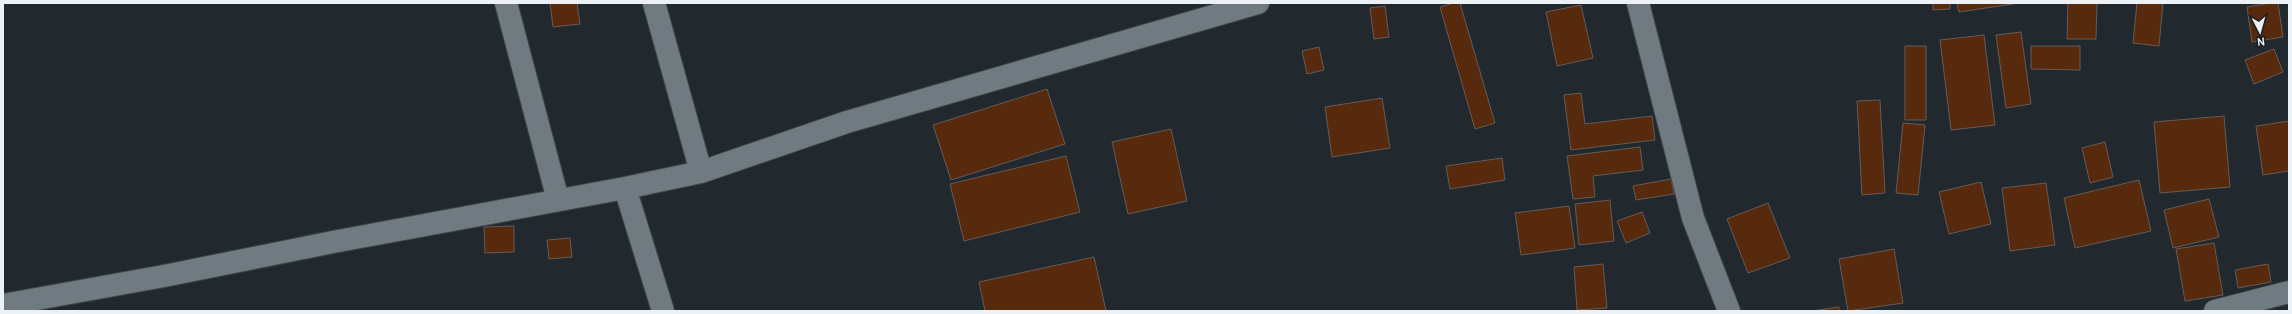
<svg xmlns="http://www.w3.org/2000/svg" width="2292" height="314" viewBox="0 0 2292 314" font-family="Cabin,sans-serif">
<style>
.building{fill:#572a0e;stroke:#665b56}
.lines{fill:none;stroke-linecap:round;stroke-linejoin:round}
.street-casing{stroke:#40474c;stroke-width:24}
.street{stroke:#707a81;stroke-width:22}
</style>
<rect width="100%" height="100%" fill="#21282e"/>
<!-- building -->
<path class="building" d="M550,3H577L580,24L553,27Z
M1454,3H1460L1495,123L1475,129L1440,7Z
M1933,3H1950V9L1933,10Z
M1957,3H2020L1959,12Z
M2068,3H2097L2096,39H2067Z
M2137,3H2163L2159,46L2133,43Z
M2271,3H2278L2283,37L2252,42L2247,7Z
M1581,5L1593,58L1557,66L1546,12Z
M1385,6L1389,37L1374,39L1370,8Z
M2021,32L2031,104L2006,108L1996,35Z
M1984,35L1995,125L1951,130L1940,40Z
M1905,46H1926V120H1905Z
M2031,46H2080V70L2031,69Z
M1319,47L1324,70L1307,74L1302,51Z
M2274,49L2283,72L2254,84L2245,60Z
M1047,89L1065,144L951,180L933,125Z
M1581,93L1585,124L1652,116L1655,140L1571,150L1564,95Z
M1382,98L1390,148L1332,157L1325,107Z
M1880,100L1885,193L1862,195L1857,101Z
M2224,116L2230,187L2160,193L2154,122Z
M2289,121V171L2263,175L2256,126Z
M1903,123L1925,125L1918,195L1896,193Z
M1171,129L1187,201L1128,214L1112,142Z
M2105,142L2113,177L2090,183L2082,148Z
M1640,147L1643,170L1593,176L1595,197L1573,199L1567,156Z
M1066,156L1080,212L964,241L950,184Z
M1502,158L1505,180L1450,189L1446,166Z
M1671,179L1674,194L1636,200L1633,186Z
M2139,180L2151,231L2075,248L2064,198Z
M1981,182L1991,224L1949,234L1939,192Z
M2046,183L2055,245L2010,251L2002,188Z
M2209,199L2219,237L2173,248L2164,210Z
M1610,200L1614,241L1579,245L1575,204Z
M1768,203L1790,258L1748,273L1727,219Z
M1569,206L1575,248L1521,255L1515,213Z
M1642,212L1650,233L1626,243L1617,221Z
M514,226V252L485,253L484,227Z
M570,238L572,257L549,259L547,240Z
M2214,243L2223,295L2185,301L2176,249Z
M1894,249L1903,303L1848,311L1839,259Z
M1094,257L1106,311H985L979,282Z
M1603,264L1607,308L1577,310L1574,267Z
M2268,264L2271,282L2238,288L2235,270Z
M1839,307V311H1812Z"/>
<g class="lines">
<!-- street casing -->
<g class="street-casing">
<path id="street" d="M506,3L558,200
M654,3L701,172
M1638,3L1693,218L1729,311
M625,188L663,311
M3,305L164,276L333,242L625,188L701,172L847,122L1258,3
M2215,311L2289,292"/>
</g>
<!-- street -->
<use href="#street" class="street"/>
</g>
<!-- border -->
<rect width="2292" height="314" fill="none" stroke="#ebf1f5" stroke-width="8"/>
<!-- north arrow -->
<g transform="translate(2260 32) rotate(174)" stroke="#171f24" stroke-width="3" paint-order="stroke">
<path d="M0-3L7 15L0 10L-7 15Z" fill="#ebf1f5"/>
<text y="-6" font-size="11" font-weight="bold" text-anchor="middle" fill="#ebf1f5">N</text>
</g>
</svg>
